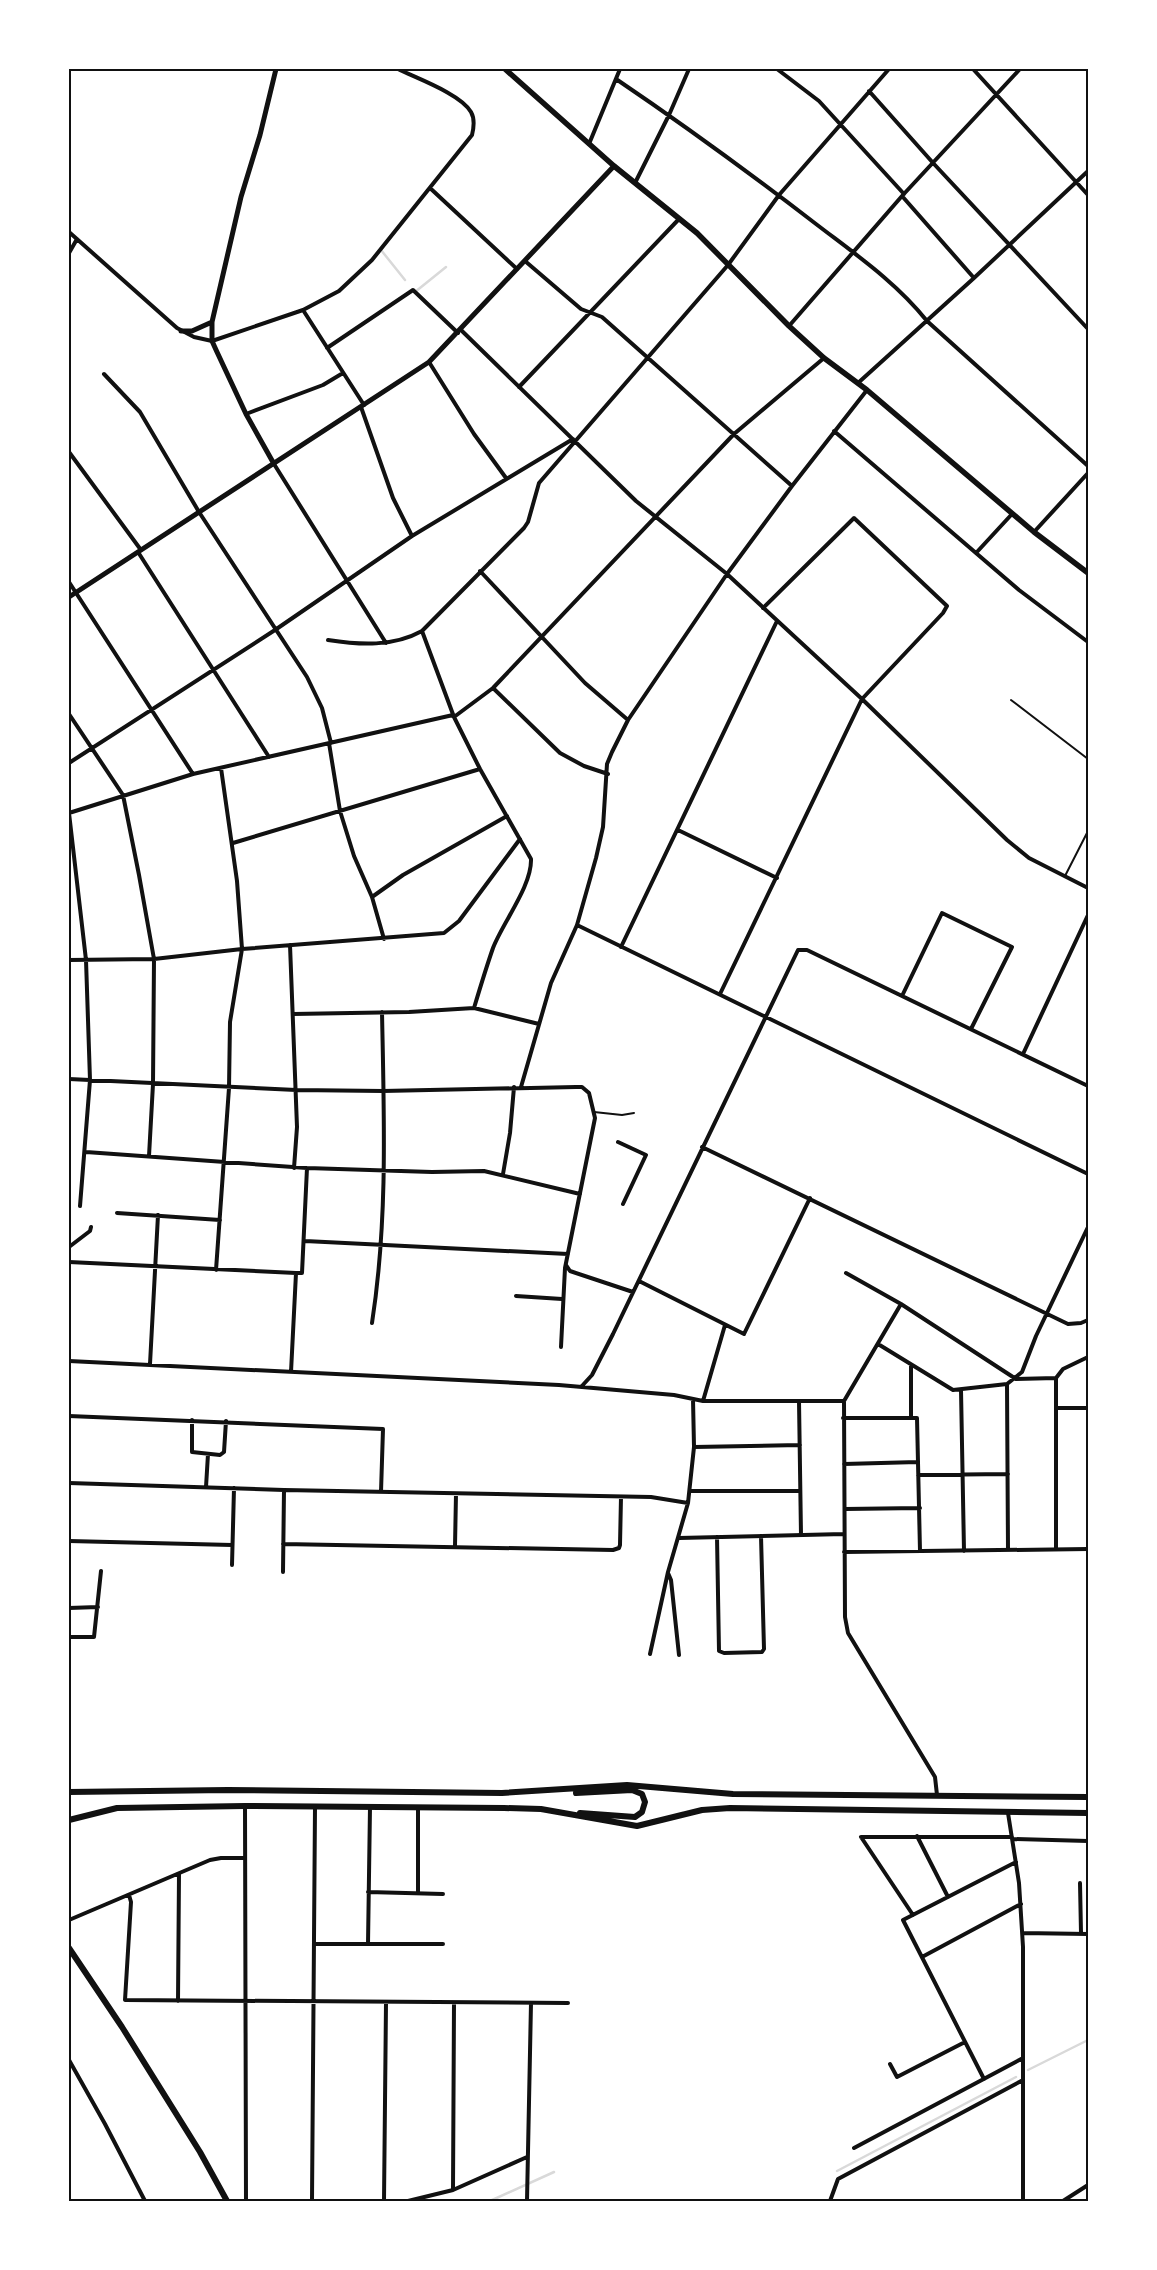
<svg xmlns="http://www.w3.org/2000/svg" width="1157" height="2270" viewBox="0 0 1157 2270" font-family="'Nunito Sans',sans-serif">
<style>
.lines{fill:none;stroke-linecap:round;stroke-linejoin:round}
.stream{stroke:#d9d9d9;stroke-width:2.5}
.service{stroke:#111;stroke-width:2}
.minor{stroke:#111;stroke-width:4}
.tertiary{stroke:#111;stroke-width:5}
.secondary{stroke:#111;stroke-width:5.5}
.primary{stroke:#111;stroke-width:6}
.neatline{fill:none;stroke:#111;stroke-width:2}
</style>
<rect width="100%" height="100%" fill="#fff"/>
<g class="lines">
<!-- stream -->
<path class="stream" d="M381,250L405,280
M415,292L446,267
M1028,2070L1088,2040
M837,2171L1016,2077
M490,2201L554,2172"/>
<!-- service -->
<path class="service" d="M1011,700L1088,759
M1065,876L1088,831
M594,1112L622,1115L634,1113"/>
<!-- minor -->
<path class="minor" d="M777,69L819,101L904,194
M973,69L1088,195
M616,79C684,125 751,174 816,224C855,254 896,282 927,321L1088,466
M869,91L934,164L1088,329
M589,144L620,69
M635,183L669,115L689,69
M430,188L517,269
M902,196L974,278
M69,232L177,328L194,337L212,341L303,310L339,291L372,260L472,135C474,127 475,119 471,112C461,94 416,78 398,69
M69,253L77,239
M525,261L581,309L602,317L792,486
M303,310L364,405
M789,326L902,196L1020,69
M461,330L636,501L727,574L862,699L1007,840L1029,858L1088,888
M327,348L413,290L458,333
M429,362L474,434L506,478
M104,374L140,412L199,512L307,677L322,708L331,743
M858,383L974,278L1088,171
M519,387L679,219
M361,407L393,498L412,536
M246,414L323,385L343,373
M834,431L1019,590L1088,642
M69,452L141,550
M274,464L386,643
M1034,532L1088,473
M138,552L269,757
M976,553L1012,514
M480,571L585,683L628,720
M69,582L193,774
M422,631L454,717L480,769L531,859C532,886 503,922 493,948C486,968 480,988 474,1008
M328,640C360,645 393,647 422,631L524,528L528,522L539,483L728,265L779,195L889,69
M493,688L560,753L584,766L608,774
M69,714L123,795L139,875L154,959L153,1084L149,1156
M454,717L493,688L734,434L824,358
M329,743L340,811L354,856L372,897L384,939
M69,763L275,630L412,536L573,439
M678,830L777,878
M233,843L480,769
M372,897L403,875L507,816
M577,925L1088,1174
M290,945L297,1127L294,1168
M621,947L777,621
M69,960L154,959L242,949L444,933L459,921L520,839
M720,994L862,699L943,613L947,606L854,518L763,608
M902,996L942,913L1012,947L971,1029
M293,1014L409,1012L474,1008L539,1024
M1023,1054L1088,915
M69,1079L296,1090L383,1091L576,1087H582L589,1093L595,1118L565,1268L561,1347
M521,1087L551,983L577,925L596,858L603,827L607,764L612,752L628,720L727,574L792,486L867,390
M618,1142L646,1155L623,1204
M702,1147L1068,1324L1081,1323L1088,1320
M86,1152L307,1168L432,1172L484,1171L580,1194
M503,1174L510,1133L514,1087
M80,1206L90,1080L86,960L69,813L193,774L453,715
M117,1213L220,1220
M305,1241L568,1254
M69,1247L90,1231L91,1227
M69,1262L296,1273
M566,1265L570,1271L633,1292
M216,1270L229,1088L230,1022L242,949L237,881L221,768
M846,1273L901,1304L1016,1379L1056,1378L1063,1369L1088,1357
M639,1281L744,1334L810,1198
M516,1296L562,1299
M901,1304L844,1401L845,1617L848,1633L935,1777L937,1795
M372,1323C388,1220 384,1116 382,1012
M878,1344L953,1390L1007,1384L1022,1372L1036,1336L1088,1227
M69,1361L559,1385L674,1395L703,1401H844
M150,1364L158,1215
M911,1366V1418
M291,1372L296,1273H302L307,1168
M1056,1378V1549
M1007,1384L1008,1550
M581,1387L592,1375L613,1334L798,950H807L1088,1086
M961,1390L964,1551
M703,1401L725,1325
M799,1401L801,1535
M1056,1408H1088
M69,1416L383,1429L381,1492
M843,1418H917L920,1551
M192,1420V1452L220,1455L224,1452L226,1421
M694,1447L800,1445
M844,1464L918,1462
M918,1475L1008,1474
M69,1483L284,1490L651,1497L688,1503
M206,1487L208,1454
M690,1491H800
M845,1509L920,1508
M717,1537L719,1651L724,1653L762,1652L764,1649L761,1536
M679,1538L844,1534
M69,1541L232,1545
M283,1544L613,1550L619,1548L620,1545L621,1497
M455,1546L456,1494
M844,1552L1088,1549
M232,1565L234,1488
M283,1572L284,1490
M668,1573L671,1580L679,1655
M69,1608L98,1607
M69,1637H94L101,1571
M650,1654L668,1572L688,1503L694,1447L693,1399
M245,1806L246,2201
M1008,1813L1019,1883L1023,1947V2201
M917,1836L948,1897
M861,1837H1012
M861,1837L913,1915
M1012,1839L1088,1841
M1080,1883L1081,1933
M368,1892L443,1894
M418,1893V1808
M129,1895L131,1902L125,2000L568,2003
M69,1920L210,1860L221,1858H244
M1022,1933L1088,1934
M314,1944H443
M368,1944L370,1807
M922,1957L1021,1904
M178,2001L179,1874
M69,2060L105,2124L145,2201
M890,2064L897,2077L965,2042
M984,2079L903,1920L1016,1862
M854,2148L1023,2058
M453,2190L454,2003
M312,2201L315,1807
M384,2201L386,2003
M408,2201L453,2190L527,2157
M527,2201L531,2003
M830,2201L838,2179L1023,2080
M1063,2201L1088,2185"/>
<!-- tertiary -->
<path class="tertiary" d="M181,331H192L212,322
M274,464L246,414L217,352L212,341V322L241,197L260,135L276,69
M69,597L429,362L614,166"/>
<!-- secondary -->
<path class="secondary" d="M505,69L614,166L697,233L789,326L824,358L867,390L1034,532L1088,573"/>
<!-- primary -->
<path class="primary" d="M69,1792L228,1790L502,1793L627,1785L733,1794L1088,1797
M576,1793L632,1790L642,1794L645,1802L642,1812L635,1817L580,1813
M69,1820L117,1808L245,1806L504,1808L541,1809L637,1826L702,1810L730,1808L1088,1813
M69,1948L122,2027L200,2152L227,2201"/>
</g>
<!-- border -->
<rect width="1157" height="2270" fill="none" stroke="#ffffff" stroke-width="140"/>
<rect x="70" y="70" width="1017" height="2130" class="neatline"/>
</svg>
